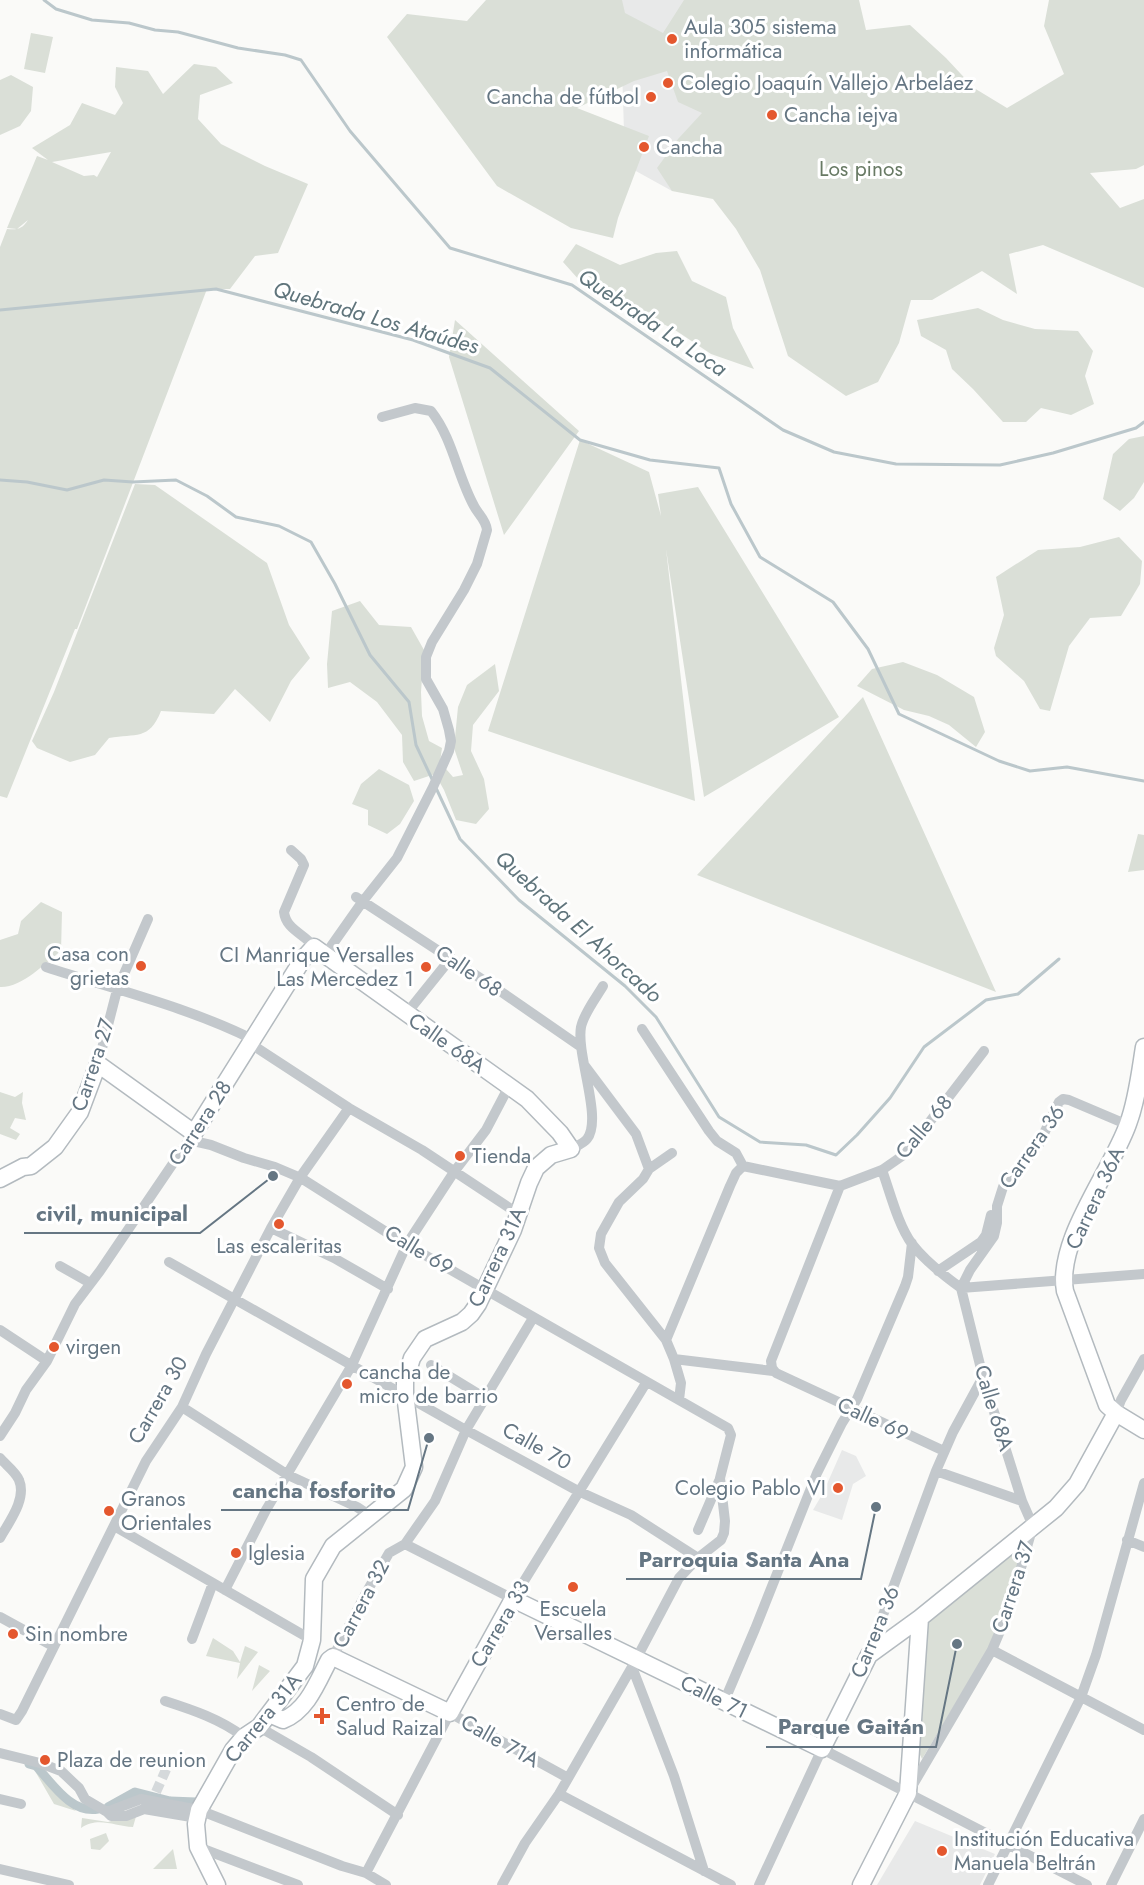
<svg xmlns="http://www.w3.org/2000/svg" width="1144" height="1885" viewBox="0 0 1144 1885" font-family="Jost,sans-serif">
<style>
.built{fill:#e8e9e9}
.green{fill:#dadfd7;fill-rule:evenodd}
.lines{fill:none;stroke-linecap:round;stroke-linejoin:round}
.stream{stroke:#bbc7cb;stroke-width:3}
.canal{stroke:#bbc7cb;stroke-width:9}
.street-tunnel{stroke:#d5d9db;stroke-width:10;stroke-dasharray:10 5;stroke-linecap:butt}
.secondary-casing{stroke:#b3babf;stroke-width:19}
.street{stroke:#c3c8cc;stroke-width:10}
.secondary{stroke:#fff;stroke-width:16}
.poi-dot{fill:#e4572e;stroke:#fff;stroke-width:2}
.labels{text-anchor:middle;stroke-width:6;stroke-linejoin:round;paint-order:stroke}
.poi-label{font-size:21px;fill:#657683;stroke:#fff;text-anchor:start}
.park-label{font-size:21px;fill:#687a64;stroke:#fff}
.street-label{font-size:21px;fill:#657683;stroke:#fff}
.water-label{font-size:22px;font-style:italic;fill:#60757c;stroke:#fff}
.leader{fill:none;stroke:#657683;stroke-width:2}
.callout-dot{fill:#657683;stroke:#fff;stroke-width:2}
.callout-label{font-size:22px;text-anchor:middle;font-weight:bold;fill:#657683;stroke:#fff;stroke-width:6;stroke-linejoin:round;paint-order:stroke}
</style>
<rect width="100%" height="100%" fill="#fafaf8"/>
<!-- built -->
<path class="built" d="M620,0H747L672,191L625,165Z
M842,1450L856,1456L866,1476L853,1484L842,1520L813,1510L823,1493Z
M915,1821L995,1854L980,1885H877Z"/>
<!-- green -->
<path class="green" d="M486,0H622L625,13L663,33L684,0H859L866,30L910,25L946,58L974,88L1007,108L1064,74L1044,26L1049,0H1144V165L1136,169L1090,173L1120,208L1144,199V288L1043,245L1009,254L1017,294L982,271L932,300H911L899,343L878,382L846,396L788,356L760,270L736,229L713,199L672,191L657,168L678,139L702,113L678,102L667,71L634,81L577,108L649,136L618,218L613,238L571,228L497,186L387,37L407,14L467,21Z
M31,33L53,37L45,73L24,69Z
M194,64L216,67L233,83L200,95L198,119L221,144L265,166L308,184L278,253L255,256L230,289H207L77,629H75L7,798L0,796V247L7,229C18,230 22,229 28,220L17,229L7,228L37,156L48,160L32,148L70,125L82,103L115,115L123,103L115,87L116,67L148,71L163,94ZM111,152L97,177L94,175L84,176L52,162Z
M11,75L33,87L31,111L20,126L0,135V80Z
M576,244L620,265L656,253L677,251L692,281L726,297L733,328L754,369L711,354L675,330L580,281L563,262Z
M978,308L1003,320L1035,329L1078,331L1093,351L1085,376L1094,404L1071,415L1041,408L1026,422H1003L973,389L952,369L946,350L921,336L917,320Z
M455,320L579,431L504,535L449,357Z
M1144,436V482L1134,498L1120,511L1103,499L1113,454L1129,439Z
M580,440L649,472L661,516L658,494L698,487L839,717L704,797L666,549L695,801L488,731Z
M135,484L155,485L267,563L289,625L310,658L291,681L270,722L235,689L214,714L161,711C149,741 136,733 109,738L95,755L70,762L37,748L32,741L54,692Z
M1119,537L1142,561L1140,584L1121,616L1090,618L1069,646L1050,711L1040,709L1024,681L996,656L994,648L1004,615L996,577L1038,550L1080,547Z
M360,601L379,625L411,627L424,650L421,692L422,716L429,741L442,748L440,762L453,777L463,775L454,748L458,707L467,685L495,664L499,691L473,725L471,751L484,779L489,809L476,824L456,820L444,790L435,774L414,781L403,762L402,735L377,702L350,682L328,688L327,664L332,611Z
M903,662L937,675L974,697L985,732L976,747L949,725L929,716L904,710L857,686L872,669Z
M863,697L996,992L697,875Z
M379,769L409,785L414,801L400,824L387,834L368,825V810L352,804L361,784Z
M1138,834L1144,835V870L1128,872Z
M41,902L62,912L61,951C45,963 22,988 0,987V940L18,934L21,921Z
M0,1092L15,1097L23,1092L22,1103L26,1120L15,1118L10,1128L20,1134L16,1140L0,1134Z
M1023,1547L1002,1626L922,1759L912,1737L920,1618L998,1554Z
M213,1638L233,1651L240,1662L245,1646L258,1652L237,1679L240,1663L206,1656Z
M259,1665L270,1671L252,1691Z
M35,1771L76,1811L54,1804Z
M137,1813L133,1827C114,1826 98,1816 81,1828L82,1818L108,1822Z
M106,1833L109,1841L100,1850L91,1849L90,1839Z
M173,1849L177,1869H153Z"/>
<g class="lines">
<!-- stream -->
<path class="stream" d="M44,0L56,9L92,20L129,23L155,30L178,32L238,48L285,55L301,60L350,131L450,248L572,285L783,430L834,452L896,464L1000,465L1053,453L1136,428L1144,422
M0,310L216,289L413,340L490,368L580,440L650,460L719,468L731,504L760,557L833,602L868,649L899,714L999,761L1030,771L1067,767L1144,781
M0,480L27,482L67,490L104,480L133,482L176,480L207,496L236,517L279,526L311,542L335,584L370,655L409,702L416,745L432,779
M436,788L460,839L519,900L625,986L656,1017L719,1117L760,1142L806,1145L836,1155L857,1135L890,1098L924,1047L986,1000L1018,994L1059,959"/>
<!-- canal -->
<path class="canal" d="M29,1764L36,1766C52,1783 71,1814 98,1809
M108,1807L135,1792L170,1801L196,1802"/>
<!-- street-tunnel -->
<path class="street-tunnel" d="M156,1792L168,1765"/>
<!-- secondary casing -->
<g class="secondary-casing">
<path id="secondary" d="M1144,1047C1140,1072 1137,1100 1128,1124C1111,1172 1056,1240 1065,1291L1107,1405L1116,1413L1144,1430
M0,1179L23,1167L31,1166L55,1147L80,1112L98,1064L194,1133L303,959L314,947L527,1099L560,1133L571,1149L551,1155L536,1168L529,1183L513,1230L478,1304L471,1314L462,1322L425,1339L412,1358L405,1381V1394L414,1467L404,1489L333,1546L314,1579L312,1640L305,1666L259,1727L244,1737L233,1750L199,1810L196,1824L198,1847L217,1885
M269,1714L283,1720C307,1711 318,1681 329,1660L333,1657L450,1713L513,1599L822,1749L869,1655L920,1618L1056,1508L1077,1484L1116,1413
M861,1885L908,1793L920,1618"/>
</g>
<!-- street -->
<path class="street" d="M291,850L301,859L304,865L284,912C286,930 305,934 314,947
M356,897L500,991L581,1047
M325,955L363,901L397,858L433,787L449,751L451,741L449,730L443,709L426,679V657L432,642L464,590L477,564L487,530C486,520 478,514 474,506C457,475 453,439 431,411L415,408L382,417
M46,967C116,990 188,1007 254,1040
M406,1014L451,958
M642,1029L709,1131L717,1141L736,1153L743,1166
M251,1044L349,1108L422,1150L520,1215
M98,1064L117,990L148,919
M585,1066L636,1134L649,1169
M189,1140L211,1145L244,1158L275,1167L301,1178L402,1242L728,1428L731,1435L720,1478L725,1521L724,1533L721,1540L698,1558L679,1578L632,1667L559,1794L525,1843L502,1885
M571,1149C576,1146 583,1144 587,1139C603,1119 576,1055 581,1027C584,1013 596,998 603,986
M672,1153L649,1169L643,1179L619,1202L601,1234L599,1248L605,1263L666,1340L674,1359L681,1383L679,1400
M743,1166L840,1186L882,1170L905,1154L984,1051
M882,1170C890,1192 898,1225 912,1244C925,1261 943,1275 961,1288
M840,1186L771,1361L772,1368L776,1373L944,1451
M271,1228L334,1258L388,1289
M169,1262L466,1430L578,1491L631,1515L698,1558
M60,1266L90,1283
M938,1271L981,1242L986,1235L991,1215
M961,1288L970,1270L994,1236L997,1223V1206L1003,1187L1038,1146L1059,1102L1063,1099L1069,1100L1128,1125
M961,1288L1144,1274
M0,1330L47,1361
M666,1340L730,1186L736,1173L743,1166
M674,1359L773,1371
M431,1365L485,1398
M182,1407L288,1475L357,1507L369,1515
M1116,1413L1121,1400L1144,1359
M0,1436L15,1413L26,1390L47,1361L75,1304L100,1271L193,1134
M0,1458C6,1465 16,1472 19,1480C27,1499 9,1522 0,1538
M936,1471L1022,1501
M114,1526L312,1640
M698,1530L719,1481
M1127,1540L1144,1547
M405,1544L513,1599L646,1383
M225,1590L266,1510L352,1365L407,1244L454,1172L486,1130L509,1086
M0,1617L53,1646
M192,1639L213,1583
M992,1650L1144,1730
M869,1653L936,1471L953,1432L983,1377
M333,1657L366,1593L389,1553L405,1544L435,1501L466,1430L533,1318
M632,1667L674,1776L704,1871
M165,1701C193,1710 220,1719 244,1737
M724,1702L755,1629L817,1473L842,1423L857,1399L905,1286L908,1277L912,1243
M0,1714L16,1720L22,1711L146,1461L182,1407L206,1354L271,1228L301,1176L349,1108
M259,1727L311,1757L398,1815
M0,1753L40,1763L61,1771L79,1788L85,1799L107,1812L141,1799L199,1810L342,1866L366,1873L386,1885
M911,1788L992,1650L1009,1610L1033,1526L1022,1501L983,1377L961,1288
M559,1794L731,1885
M0,1799L21,1804
M107,1812L111,1816H126L144,1809L197,1818
M198,1847L298,1885
M0,1869L69,1885
M366,1873L450,1713L568,1778
M759,1885L822,1749L1087,1885
M988,1885L1081,1697L1096,1655L1144,1483
M1111,1885L1144,1819"/>
<!-- secondary -->
<use href="#secondary" class="secondary"/>
</g>
<!-- markers -->
<g class="poi-dot">
<circle cx="672" cy="39" r="6"/>
<circle cx="668" cy="83" r="6"/>
<circle cx="651" cy="97" r="6"/>
<circle cx="772" cy="115" r="6"/>
<circle cx="644" cy="147" r="6"/>
<circle cx="141" cy="966" r="6"/>
<circle cx="426" cy="967" r="6"/>
<circle cx="460" cy="1156" r="6"/>
<circle cx="279" cy="1224" r="6"/>
<circle cx="54" cy="1347" r="6"/>
<circle cx="347" cy="1384" r="6"/>
<circle cx="838" cy="1488" r="6"/>
<circle cx="109" cy="1511" r="6"/>
<circle cx="236" cy="1553" r="6"/>
<circle cx="573" cy="1587" r="6"/>
<circle cx="13" cy="1634" r="6"/>
<path d="M319 1707h6v6h6v6h-6v6h-6v-6h-6v-6h6z"/>
<circle cx="45" cy="1760" r="6"/>
<circle cx="942" cy="1851" r="6"/>
</g>
<g class="labels">
<!-- poi labels -->
<g class="poi-label">
<text x="684" y="34">Aula 305 sistema<tspan x="684" dy="24">informática</tspan></text>
<text x="680" y="90">Colegio Joaquín Vallejo Arbeláez</text>
<text x="639" y="104" text-anchor="end">Cancha de fútbol</text>
<text x="784" y="122">Cancha iejva</text>
<text x="656" y="154">Cancha</text>
<text x="129" y="961" text-anchor="end">Casa con<tspan x="129" dy="24">grietas</tspan></text>
<text x="414" y="962" text-anchor="end">CI Manrique Versalles<tspan x="414" dy="24">Las Mercedez 1</tspan></text>
<text x="472" y="1163">Tienda</text>
<text x="279" y="1253" text-anchor="middle">Las escaleritas</text>
<text x="66" y="1354">virgen</text>
<text x="359" y="1379">cancha de<tspan x="359" dy="24">micro de barrio</tspan></text>
<text x="826" y="1495" text-anchor="end">Colegio Pablo VI</text>
<text x="121" y="1506">Granos<tspan x="121" dy="24">Orientales</tspan></text>
<text x="248" y="1560">Iglesia</text>
<text x="573" y="1616" text-anchor="middle">Escuela<tspan x="573" dy="24">Versalles</tspan></text>
<text x="25" y="1641">Sin nombre</text>
<text x="336" y="1711">Centro de<tspan x="336" dy="24">Salud Raizal</tspan></text>
<text x="57" y="1767">Plaza de reunion</text>
<text x="954" y="1846">Institución Educativa<tspan x="954" dy="24">Manuela Beltrán</tspan></text>
</g>
<!-- park labels -->
<g class="park-label">
<text x="861" y="176">Los pinos</text>
</g>
<!-- street labels -->
<g class="street-label">
<text transform="translate(469 971) rotate(34)" y="7">Calle 68</text>
<text transform="translate(447 1043) rotate(35)" y="7">Calle 68A</text>
<text transform="translate(93 1065) rotate(-72)" y="7">Carrera 27</text>
<text transform="translate(200 1123) rotate(-57)" y="7">Carrera 28</text>
<text transform="translate(924 1127) rotate(-50)" y="7">Calle 68</text>
<text transform="translate(1032 1147) rotate(-55)" y="7">Carrera 36</text>
<text transform="translate(1095 1198) rotate(-65)" y="7">Carrera 36A</text>
<text transform="translate(419 1250) rotate(31)" y="7">Calle 69</text>
<text transform="translate(497 1257) rotate(-65)" y="7">Carrera 31A</text>
<text transform="translate(158 1400) rotate(-60)" y="7">Carrera 30</text>
<text transform="translate(994 1408) rotate(73)" y="7">Calle 68A</text>
<text transform="translate(873 1419) rotate(25)" y="7">Calle 69</text>
<text transform="translate(537 1446) rotate(29)" y="7">Calle 70</text>
<text transform="translate(1013 1587) rotate(-72)" y="7">Carrera 37</text>
<text transform="translate(361 1604) rotate(-62)" y="7">Carrera 32</text>
<text transform="translate(500 1624) rotate(-60)" y="7">Carrera 33</text>
<text transform="translate(875 1632) rotate(-68)" y="7">Carrera 36</text>
<text transform="translate(714 1697) rotate(26)" y="7">Calle 71</text>
<text transform="translate(263 1718) rotate(-51)" y="7">Carrera 31A</text>
<text transform="translate(500 1741) rotate(29)" y="7">Calle 71A</text>
</g>
<!-- water labels -->
<g class="water-label">
<text transform="translate(376 317) rotate(16)" y="8">Quebrada Los Ataúdes</text>
<text transform="translate(653 322) rotate(34)" y="8">Quebrada La Loca</text>
<text transform="translate(579 926) rotate(42)" y="8">Quebrada El Ahorcado</text>
</g>
</g>
<!-- callouts -->
<path class="leader" d="M273 1176L200 1233H24M429 1438L408 1510H221M876 1507L861 1579H626M957 1644L936 1747H766"/>
<g class="callout-dot">
<circle cx="273" cy="1176" r="6"/>
<circle cx="429" cy="1438" r="6"/>
<circle cx="876" cy="1507" r="6"/>
<circle cx="957" cy="1644" r="6"/>
</g>
<g class="callout-label">
<text x="112" y="1221">civil, municipal</text>
<text x="314" y="1498">cancha fosforito</text>
<text x="744" y="1567">Parroquia Santa Ana</text>
<text x="851" y="1734">Parque Gaitán</text>
</g>
</svg>
